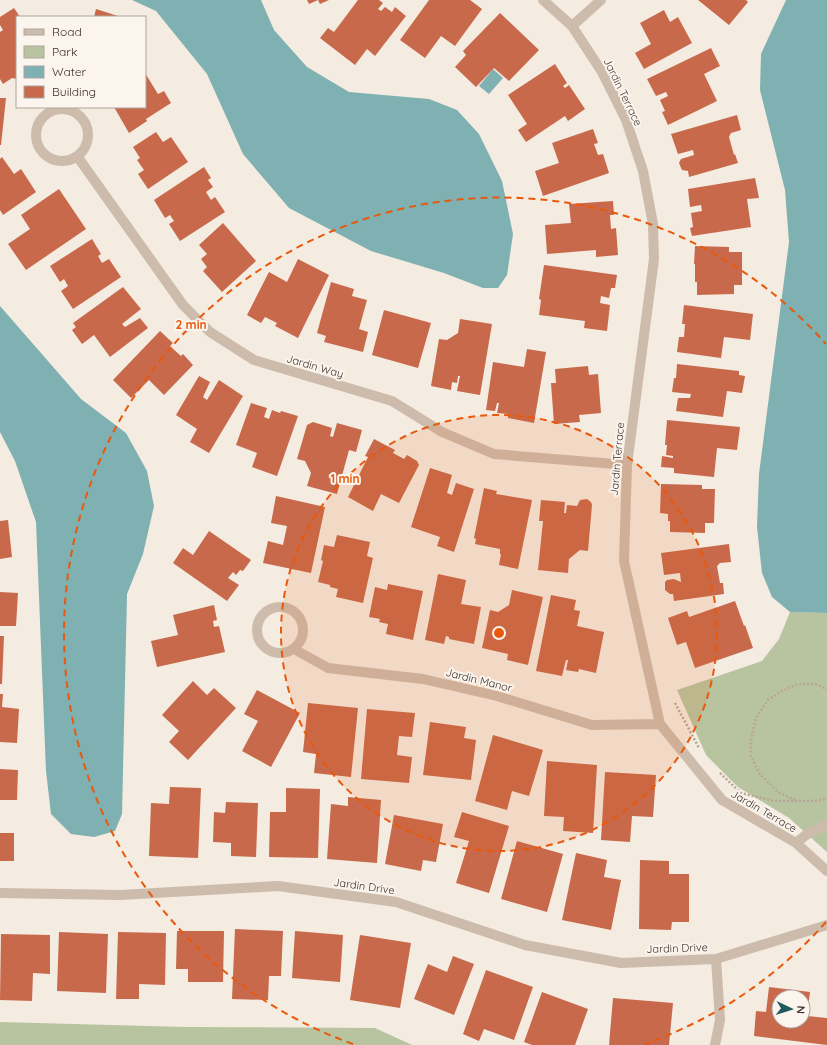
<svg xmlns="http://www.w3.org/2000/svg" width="827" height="1045" viewBox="0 0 827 1045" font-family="Quicksand,sans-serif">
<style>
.green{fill:#b8c4a0}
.water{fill:#7fb0b2}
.building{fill:#c8694b;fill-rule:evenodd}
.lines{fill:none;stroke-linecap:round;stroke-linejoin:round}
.path{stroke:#b9a596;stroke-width:2.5;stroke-dasharray:2 2;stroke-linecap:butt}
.minor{stroke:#cdbbac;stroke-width:10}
.ring{fill:none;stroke:#e8590c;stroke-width:2;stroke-dasharray:7 5}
.labels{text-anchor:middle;stroke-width:4;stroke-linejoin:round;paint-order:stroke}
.street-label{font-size:11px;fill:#3b302b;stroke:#fbf5ee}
.centre{fill:#e8590c;stroke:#fbf5ee;stroke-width:2}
.ring-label{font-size:12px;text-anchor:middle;font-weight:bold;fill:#e8590c;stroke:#fbf5ee;stroke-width:4;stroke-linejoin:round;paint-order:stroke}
</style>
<rect width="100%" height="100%" fill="#f4ebe1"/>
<!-- green -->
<path class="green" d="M790,612L827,613V852L789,818L738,787L706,755L677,690L762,661L779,639Z
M0,1022L185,1027L375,1028L412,1045H0Z"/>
<!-- water -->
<path class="water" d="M132,0H261L274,30L307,67L349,92L429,99L457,110L479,134L502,181L513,234L507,275L498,288H483L444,273L371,251L289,208L243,154L207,74L156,11Z
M786,0H827V613L790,612L772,597L762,573L757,527L759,474L789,242L785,190L760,90L761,54Z
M493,69L503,78L489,94L479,86Z
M0,306L81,399L126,433L147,471L154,506L143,554L127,594L122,814L115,831L94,837L71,834L51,814L46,771L36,522L15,461L0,432Z"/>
<!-- building -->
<path class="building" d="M307,0H318L309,4Z
M318,0H329L320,4Z
M358,0H379L383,3L378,9L381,11L385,7L392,12L395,7L406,16L375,56L367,49L355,65L320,38L328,28L334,32Z
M429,0H470L482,9L455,46L441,36L425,58L400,40Z
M698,0H746L748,2L729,25Z
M14,8L20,17H17V79L12,78L3,84L0,79V32L3,30L0,25V17Z
M96,9L121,17H94Z
M664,10L670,22L678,17L692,43L644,69L635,53L651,44L640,23Z
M500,13L539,50L509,81L494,68L476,87L455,67L466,55L463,51Z
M711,48L720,66L704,74L717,101L668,125L662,112L665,111L660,100L668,96L666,92L656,96L647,79Z
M555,64L567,83L563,86L565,88L569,85L585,109L568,121L565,116L526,142L518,130L527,124L508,95Z
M145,73L158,94L164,91L171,103L146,119L147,121L129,133L114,107H145Z
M0,98H6L1,145H0Z
M737,115L741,130L731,133L729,137L734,155L735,154L738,163L689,177L688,171L682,170L679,163L681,159L694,155L693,150L678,154L671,134Z
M593,129L598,143L594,144L598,155L603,154L609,173L543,196L535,171L559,163L552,143Z
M156,132L163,142L171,137L188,162L148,189L138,174L144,170L137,160L140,158L133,147Z
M2,157L14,174L21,169L36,192L3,215L0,210V159Z
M204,167L211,178L208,180L213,187L206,192L211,200L215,197L225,212L180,241L169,224L174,221L170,215L165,218L154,200Z
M755,178L759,198L747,199L751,227L692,236L690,228L693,227L691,213L702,211L701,205L690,207L688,189Z
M59,189L86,229L26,270L8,244L30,229L21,215Z
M613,201L614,215H610L611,229L616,228L618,255L596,257V250L547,254L545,225L571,223L569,204Z
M223,223L256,261L222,292L203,271L207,267L201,259L207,254L199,245Z
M92,239L101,254L98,256L102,263L109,259L121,277L73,309L61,291L68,286L64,279L60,282L50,266Z
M695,246L729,247V252H742V285H734V294L697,295V282H695V264H694Z
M298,259L329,275L298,338L275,326L277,323L265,317L261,323L247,315L269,272L287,282Z
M544,265L617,275L615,288H611L609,298L601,296L600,303L610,305L607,331L584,328L585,321L539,315L541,300L539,299Z
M331,282L354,289L352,296L367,300L359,329L368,332L363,352L324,342L326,336L317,333Z
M123,287L141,309L122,324L125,327L140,318L148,328L110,357L94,335L82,344L72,330L76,327L73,323Z
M684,305L753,314L750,340L724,337L721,358L677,352L679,337H684L685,324H682Z
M384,310L431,323L418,368L372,355Z
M460,319L492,324L480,395L457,391L460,376H458L457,383L452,382L451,390L431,386L439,339L447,340L458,333Z
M160,331L173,343L170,346L181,356L183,354L193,365L164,395L149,380L131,398L113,380Z
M527,349L546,352L534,423L508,418V414L497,413L499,403H497L495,411L486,410L493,362L524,367Z
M677,364L739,371V375L745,376L742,393L727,391L723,417L676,411L678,398H690L691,394L672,392L674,378H676Z
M588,366L589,375L598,374L601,413L579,415L580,422L554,424L551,383H556L555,369Z
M199,376L210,382L203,397L207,400L219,380L243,396L209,453L190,442L197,429L176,415Z
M251,403L267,408L264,417L269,419L272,410L280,413L281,411L298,416L277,476L252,467L257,453L236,445Z
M667,420L740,427L737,450L717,448L714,477L674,473V468L661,467L662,456L673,458V456L666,455L667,445H665Z
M313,422L332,428L330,436L333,437L337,423L362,430L356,452L349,450L337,494L307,486L311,473L305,461L297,459L307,425Z
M374,439L395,450L393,453L404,459L407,455L417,461L419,465L399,503L381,494L373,511L348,497L368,457L365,456Z
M430,468L452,475L447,493L452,495L456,483L474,489L454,552L437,546L440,537L411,527Z
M661,484L702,485V489H715L714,523H705V533L670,532V521H668V514L660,513Z
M484,488L497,491L496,494L532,500L518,569L499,565L501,554H500V549L475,544L476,539L474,538Z
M276,496L325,507L311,573L263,563L268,541L283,545L287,526L271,523Z
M587,499L591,502L592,505L588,551L580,550L569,559L568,573L538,570L543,521H539L541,500L565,502L564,513H566L567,505L577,506L580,500Z
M8,520L12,557L0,559V521Z
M209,531L251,560L243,571L240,570L236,575L233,572L228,578L239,585L227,601L173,563L183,548L193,555Z
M337,535L370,542L367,556L373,558L363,603L336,597L338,589L330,587V585L318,582L323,561L321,560L324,545L334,547Z
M729,544L731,562L720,563L717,566L720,583H723L724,594L674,601L673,594H670L665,590V582L667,580L674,579L681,582L680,573L664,575L661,553Z
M438,574L466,580L461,604L481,607L474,644L449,639V637L446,636L444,644L425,640Z
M388,584L423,591L413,640L386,634L388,624L379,622L380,619L369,617L375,587L387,590Z
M512,590L543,597L528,665L507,660L508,654L482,648L490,610L498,612L509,605Z
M0,592L18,593L16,626H0Z
M551,595L576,600L574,610L580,611L577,626L604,632L596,673L579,669L578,672L566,670L568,660H566L562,676L536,671Z
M735,601L744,626L745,625L753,648L695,668L686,642L677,645L668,618L687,611L689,617Z
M214,605L217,620L213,621L214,627L219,626L225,652L157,667L151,641L178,635L173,615Z
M0,636H4L2,684H0Z
M193,681L207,695L214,688L236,708L188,760L169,742L179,731L162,715Z
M257,690L300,713L271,767L242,751L258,721L244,714Z
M0,694H3L2,707L19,709L17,743L0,742Z
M308,703L358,708L351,777L314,773L316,754L303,752Z
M367,709L415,713L412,737L399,736L397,755L412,757L409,783L361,779Z
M430,722L466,727L464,738L476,740L471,780L423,775Z
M493,735L543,750L529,796L512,791L507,810L475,801Z
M547,761L597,765L593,833L563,831L564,817L544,816Z
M0,769L18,770L17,800H0Z
M605,772L656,775L653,817L632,816L630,842L601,840Z
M170,787L201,788L198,858L149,856L151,803L169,804Z
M286,788L320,789L318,858L269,857L270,812H286Z
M348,797L381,800L377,863L327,859L331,804L348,806Z
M226,802L258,803L256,857L231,856V843L213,842L214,812L225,813Z
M462,812L509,826L489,893L456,883L469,841L454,837Z
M394,815L443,824L436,862L423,860L421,871L385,864Z
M0,833H14V861H0Z
M517,841L563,854L547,912L501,899Z
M576,853L607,860L604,877L621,880L611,930L562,920Z
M640,860L669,861V874H689V922H672L671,930L639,929Z
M235,929L283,931L281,976H269L268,1000L232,999Z
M177,931H224L223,982H188V969H176Z
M295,931L343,935L340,982L292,978Z
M59,932L108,934L106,993L57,991Z
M118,932L166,933L165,985L139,984V999H116Z
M1,934L50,935V974L33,973L32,1001L0,1000Z
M360,935L411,943L400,1008L350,1000Z
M453,956L474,964L454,1015L414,999L428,964L447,972Z
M486,970L533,987L514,1040L484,1029L479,1041L463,1034Z
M769,987L810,992L807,1016L827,1018V1045L754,1036L756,1011L766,1012ZM779,997H803V1021H779Z
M542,992L588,1009L575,1045H532L524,1042Z
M613,998L673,1003L669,1045H609Z"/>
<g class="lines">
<!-- path -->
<path class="path" d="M675,703L699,748
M720,773L741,793L774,801H814L827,799
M795,800L778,792L759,773L751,756V739L756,718L768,700L782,691L798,684H815L827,689"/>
<!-- minor -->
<path class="minor" d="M543,0L572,26L602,72L626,120L643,171L653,224L654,259L627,465L624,561L660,724L722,800L796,843L827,871
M572,26L601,0
M36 135a26 26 0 1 1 52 0a26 26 0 1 1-52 0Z
M77,156L183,305L210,332L254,360L392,401L442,432L494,454L627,465
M257 630a23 23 0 1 1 46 0a23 23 0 1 1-46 0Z
M294,649L328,668L423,679L497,696L592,725L660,724
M796,843L806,835L827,824
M0,893L120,895L278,886L396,902L525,945L621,963L716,959L827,925
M715,1045L720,1020L716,959"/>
</g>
<!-- distance rings -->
<circle cx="499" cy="633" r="218" fill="#e8590c" fill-opacity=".12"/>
<g class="ring">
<circle cx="499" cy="633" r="218"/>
<path d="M826 922A436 436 0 0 1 645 1044M353 1044A436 436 0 1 1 826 344"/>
</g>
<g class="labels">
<!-- street labels -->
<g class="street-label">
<text transform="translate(623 92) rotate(64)" y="4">Jardin Terrace</text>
<text transform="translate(315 366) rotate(16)" y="4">Jardin Way</text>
<text transform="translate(617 459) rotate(-85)" y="4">Jardin Terrace</text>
<text transform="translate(479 680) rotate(14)" y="4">Jardin Manor</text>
<text transform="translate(764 811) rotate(30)" y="4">Jardin Terrace</text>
<text transform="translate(364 886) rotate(8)" y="4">Jardin Drive</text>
<text transform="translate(677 948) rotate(-2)" y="4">Jardin Drive</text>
</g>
</g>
<circle cx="499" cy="633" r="6" class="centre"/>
<g class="ring-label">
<text x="191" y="329">2 min</text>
<text x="345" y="483">1 min</text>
</g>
<!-- legend -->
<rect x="16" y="16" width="130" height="92" fill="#fbf5ee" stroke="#aea6a0"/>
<rect x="24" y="29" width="20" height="6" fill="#cdbbac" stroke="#aea6a0"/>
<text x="52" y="36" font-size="12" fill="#3b302b">Road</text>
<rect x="24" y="46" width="20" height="12" fill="#b8c4a0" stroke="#aea6a0"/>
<text x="52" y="56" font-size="12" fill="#3b302b">Park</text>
<rect x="24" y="66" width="20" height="12" fill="#7fb0b2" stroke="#aea6a0"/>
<text x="52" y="76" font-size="12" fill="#3b302b">Water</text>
<rect x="24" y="86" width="20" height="12" fill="#c8694b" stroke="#aea6a0"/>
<text x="52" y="96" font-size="12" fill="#3b302b">Building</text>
<!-- north arrow -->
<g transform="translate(791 1009) rotate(94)"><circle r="19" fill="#fbf5ee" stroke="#aea6a0"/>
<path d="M0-3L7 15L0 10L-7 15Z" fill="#1f5a5e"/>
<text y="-6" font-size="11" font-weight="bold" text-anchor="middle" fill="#3b302b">N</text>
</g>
</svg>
